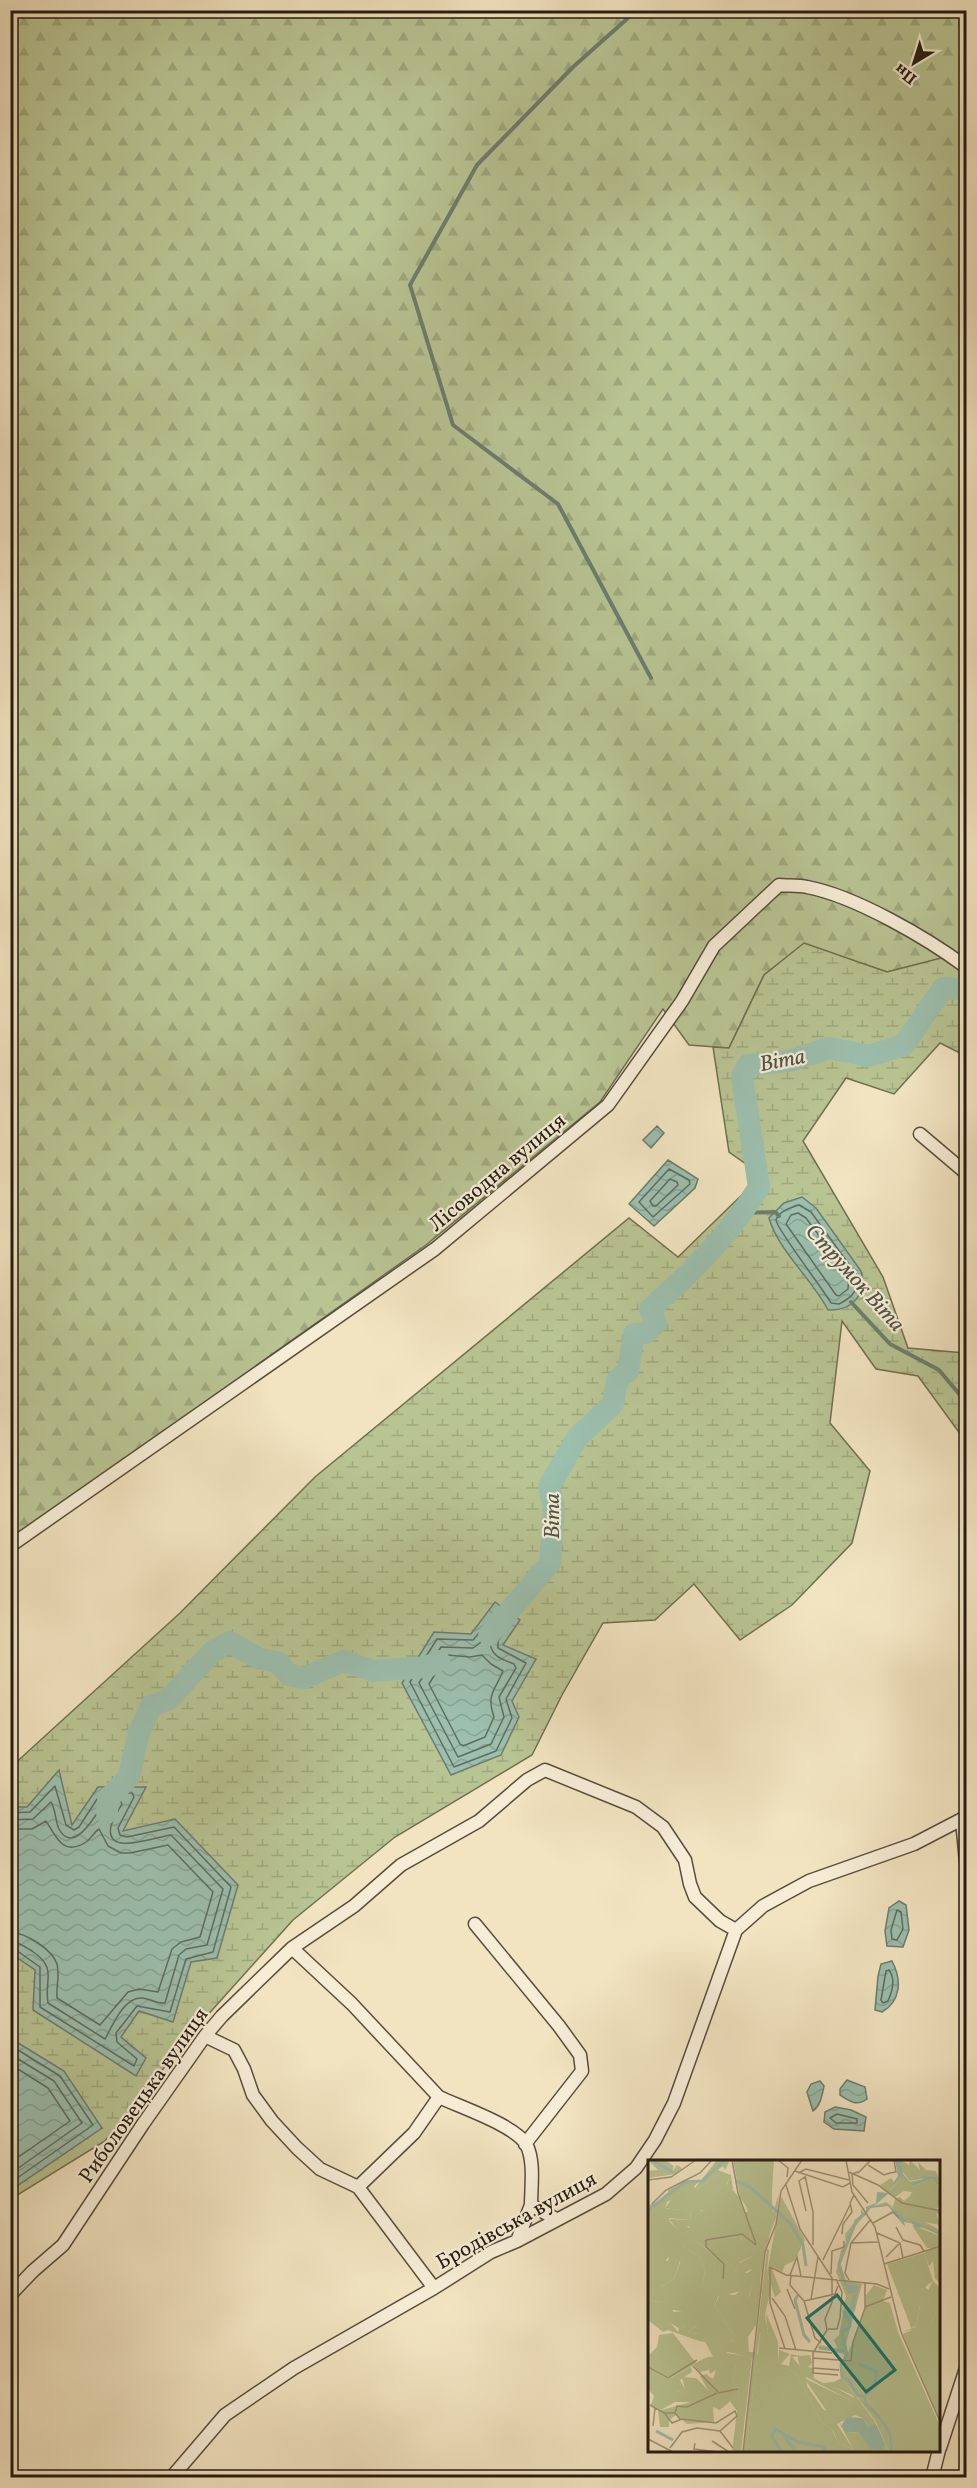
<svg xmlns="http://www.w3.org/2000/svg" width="977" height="2488" viewBox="0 0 977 2488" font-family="Vollkorn,serif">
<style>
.forest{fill:url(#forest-firs);stroke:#6e7052;stroke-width:1.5}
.wetland{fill:url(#wetland-marsh);stroke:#6e7052;stroke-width:1.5}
.water{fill:url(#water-waves);stroke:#6c7d70;stroke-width:1.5}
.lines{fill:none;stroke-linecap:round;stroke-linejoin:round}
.shore{stroke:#606d60;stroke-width:1.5}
.stream{stroke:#6c7d70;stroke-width:4}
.river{stroke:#9cbfae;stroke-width:22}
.minor-casing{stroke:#584d3e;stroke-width:15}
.minor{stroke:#f7edd7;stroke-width:12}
.labels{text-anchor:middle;stroke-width:4.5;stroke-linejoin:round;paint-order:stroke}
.street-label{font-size:21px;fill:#241b12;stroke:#f7edd7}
.water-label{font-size:22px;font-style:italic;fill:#4e5449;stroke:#f7edd7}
.inset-river{fill:none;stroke:#9cbfae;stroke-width:3}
.inset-road{fill:none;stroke:#a0947b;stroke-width:1.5}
.view{fill:#0f766e;fill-opacity:0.15;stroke:#0f766e;stroke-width:3}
.inset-edge{fill:none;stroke:#241b12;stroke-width:3}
</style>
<defs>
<pattern id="forest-firs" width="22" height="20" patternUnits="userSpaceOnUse" patternTransform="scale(1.5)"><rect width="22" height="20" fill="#b9c493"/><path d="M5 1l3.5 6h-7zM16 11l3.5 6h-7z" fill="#9fa87e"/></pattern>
<pattern id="wetland-marsh" width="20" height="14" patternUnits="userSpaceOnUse" patternTransform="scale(1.5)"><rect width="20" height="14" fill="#b9c493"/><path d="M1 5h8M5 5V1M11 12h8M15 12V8" fill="none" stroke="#9fa87e"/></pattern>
<pattern id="water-waves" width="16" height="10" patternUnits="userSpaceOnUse" patternTransform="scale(1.5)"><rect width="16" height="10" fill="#9cbfae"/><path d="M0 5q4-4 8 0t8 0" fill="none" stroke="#86a495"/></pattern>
</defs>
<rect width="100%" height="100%" fill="#f2e4c1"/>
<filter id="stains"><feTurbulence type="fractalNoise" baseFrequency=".00333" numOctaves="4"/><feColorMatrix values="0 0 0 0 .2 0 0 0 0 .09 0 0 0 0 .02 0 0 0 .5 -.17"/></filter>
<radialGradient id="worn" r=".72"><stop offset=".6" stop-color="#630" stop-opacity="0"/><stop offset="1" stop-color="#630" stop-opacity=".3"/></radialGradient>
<!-- forest -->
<path class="forest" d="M11,11H966V709L959,720L966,744V952L887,972L804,944L764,975L729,1048L689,1045L663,1009L600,1102L426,1245L11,1540Z"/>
<!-- wetland -->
<path class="wetland" d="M804,943L887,972L945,957L966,974V1056L940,1043L894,1094L846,1078L803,1141L883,1277L908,1348L965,1353L966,1442L918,1376L876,1369L842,1321L830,1423L870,1471L852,1543L792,1605L740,1640L694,1584L655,1620L603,1623L562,1695L532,1755L395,1837L293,1920L196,2028L105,2141L11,2199V1767L180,1613L315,1477L629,1218L678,1257L753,1184V1169L729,1152L713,1047L729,1048L764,975Z"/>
<!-- water -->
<path class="water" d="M657,1126L664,1133L651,1148L643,1140Z
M668,1160L698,1179L695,1188L654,1226L629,1204Z
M802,1197L816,1208L861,1271C867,1295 852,1311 828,1310C812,1279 778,1250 769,1218L784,1203Z
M495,1602L520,1620L503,1645L536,1659L512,1701L519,1717L501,1755L451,1775L402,1683L434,1632L471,1634Z
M59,1770L72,1825L98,1787H146L123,1831L175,1819L238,1885L217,1958L191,1962L173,2022L139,2011L121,2037L146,2058L136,2076L33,2010L35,1970L13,1955L11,1956V1807H27Z
M899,1901L906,1905L909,1930L903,1947L887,1946L885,1931L889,1908Z
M892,1961C902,1980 901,2001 882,2012L875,2010L878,1976L881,1964Z
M10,2038L64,2071L102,2128L11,2190Z
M847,2080L865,2087L867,2099C856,2107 850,2101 840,2095V2089Z
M820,2081L824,2086C822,2095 821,2105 813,2111L807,2092L811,2084Z
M835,2107L851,2110L866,2117L864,2131L834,2129L824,2122L825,2112Z"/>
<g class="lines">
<!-- shore -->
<path class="shore" d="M669,1169L689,1180L690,1184L653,1217L639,1202Z
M670,1179L677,1182L678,1185L656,1206H653L650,1201Z
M799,1205L811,1212L856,1274C860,1289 853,1297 839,1304L831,1303C824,1290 775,1227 776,1220C778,1212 792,1207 799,1205Z
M798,1213L806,1218L849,1276L848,1289L839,1296L836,1295L786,1224L791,1215Z
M497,1612L511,1622L498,1641V1648L526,1663L506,1699L512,1718L496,1751L454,1767L410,1682L437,1639L473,1640Z
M487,1638L490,1640C490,1656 501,1659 514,1664L516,1668L499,1697L504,1717L491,1744L458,1757L419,1683L441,1647L473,1648Z
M447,1655L470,1657L482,1655L491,1664L503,1671C495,1691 486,1694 494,1717L485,1737L463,1746L460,1744L429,1684Z
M10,1813L30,1812L55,1786L66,1825L74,1830L79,1827L101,1793H132L134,1797L118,1828L120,1835L127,1837L174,1827L231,1887L213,1952L186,1959L170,2012L137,2006L116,2033L117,2042L137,2059L134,2066L40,2007V1967L16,1950L10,1949
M10,1820L33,1819L51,1802C56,1810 55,1821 59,1829C74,1857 98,1811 105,1801L120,1800L122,1804C118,1811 113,1819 111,1826C104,1858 158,1836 171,1835L223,1889L207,1945L186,1949L179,1955L165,2003C157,2004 150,1999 142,1998C124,1996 112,2027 105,2039L48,2003C44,1978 58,1969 32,1951C25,1947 19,1942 10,1941
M10,1829H32L46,1821C55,1834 62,1858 86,1842C92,1838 94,1832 99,1829L108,1846L121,1853H130L168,1845L213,1892L200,1937L181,1942L172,1949L158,1992L139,1989L128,1992L100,2025L57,1998C56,1987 60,1975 57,1964C52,1949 26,1933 10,1932
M897,1910L901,1912L903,1929L897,1940L892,1939L891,1930Z
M889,1970C896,1979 892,1992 888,2001L883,2003L881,2000L886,1971Z
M10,2045L60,2076L93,2125L10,2183
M10,2054L54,2081L82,2123L10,2174
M10,2064L48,2088L70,2121L10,2163
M837,2114L857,2119V2123H836L830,2118Z"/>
<!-- stream -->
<path class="stream" d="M637,10L573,67L477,165L410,285L453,425L558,504L651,678
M743,1213L775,1212L779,1216
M851,1302L890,1344L939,1370L966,1402"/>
<!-- river -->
<path class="river" d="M489,1635L550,1563L554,1507L549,1487L577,1438L613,1404L617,1380L628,1371L634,1334L646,1333L656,1323L650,1309C691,1273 730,1234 759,1187L742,1077L748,1065L789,1061L829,1048L869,1056L904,1045L943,988L966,989
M107,1813L108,1799L129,1777L138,1735L151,1706L168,1700L212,1652L229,1642L260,1659L278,1662L289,1675L305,1678L343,1661L373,1671L427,1667L439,1661"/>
<!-- minor casing -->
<g class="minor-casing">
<path id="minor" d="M920,1134L966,1173
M10,1546L435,1249L608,1105L682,1001L714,946L779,885C788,886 798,885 807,887C855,896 927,938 966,967
M962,1820L966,1862
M475,1924L559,2026L580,2055L582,2071L525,2144
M292,1948L352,2004L439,2097
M205,2036L234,2050L244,2069L253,2095L272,2121L297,2148L320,2169L358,2187
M517,2241L531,2205L556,2219
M434,2288L358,2187L414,2133L439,2097C460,2107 514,2125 526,2144C535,2160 531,2188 531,2205
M10,2295L33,2271L63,2245L143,2124L205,2036L222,2016L292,1948L354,1906L401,1865L479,1821L527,1780L545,1770L636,1807L663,1827L685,1860L690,1884L695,1897L720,1921L736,1930
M940,2448L966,2368
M171,2478L225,2415L294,2368L434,2288L491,2252L517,2241L606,2194L636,2168L655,2140L674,2103L736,1930L763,1906L809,1881L914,1844L966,1817
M932,2478L939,2450"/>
</g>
<!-- minor -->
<use href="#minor" class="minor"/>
</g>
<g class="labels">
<!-- street labels -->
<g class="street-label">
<text transform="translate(497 1172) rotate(-40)" y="7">Лісоводна вулиця</text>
<text transform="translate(143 2095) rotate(-55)" y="7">Риболовецька вулиця</text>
<text transform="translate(516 2220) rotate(-29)" y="7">Бродівська вулиця</text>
</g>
<!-- water labels -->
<g class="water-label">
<text transform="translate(782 1059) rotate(-11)" y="8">Віта</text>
<text transform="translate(856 1277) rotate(48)" y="8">Струмок Віта</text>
<text transform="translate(551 1516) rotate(-90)" y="8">Віта</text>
</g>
</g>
<!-- overview -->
<g transform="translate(648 2160)">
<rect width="292" height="292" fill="#f2e4c1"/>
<path d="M85,0H126L121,79L116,93L113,135L112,103L100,138L94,131L70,136L67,146L85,174L95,179L82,181H91L100,192H107L119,89L121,90L119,112L123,129L117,154L120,172L114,178L112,172L109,194L130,203L131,190L142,194L133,204L141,206L143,194L153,196L144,197L160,215L175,223L186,222V227L212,241L215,247L158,217L159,226L175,249L196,260L189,264L205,289L190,283L185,271L172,260L147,212L109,199L98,292H95L106,198L80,192L67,200L57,182L51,181V174L39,172L48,166L49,133L34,151L24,150L37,165L30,172L31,168L0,151V139L12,143L40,130L32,122L12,127L26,119L33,100V84L53,99L57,111L53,131L71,130L66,106L68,96L48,81L41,66L29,69L21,59L42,60L43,51L54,53L55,50H46L41,40L30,50L17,48L28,33L20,35V30L40,20L51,22L46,26L48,30L73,13L81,17L79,25L92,39L103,77L92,78L100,85L104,96L92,102L87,111L99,113L109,107L99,48L92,37ZM264,65L292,76V123L287,118L285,101L281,106L276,93L283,88H279ZM0,81L21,96L9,113L0,110ZM285,121L292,128V139L283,165L254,172L268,167L272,146ZM25,173L48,203L57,198L88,205L84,220L91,234L72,250L65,247L66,262L39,264L28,255L21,260V267H12L10,251L43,242L45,237L28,231L37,230L34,217L48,218L60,230L52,216L58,214L65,219L68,210L62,214L61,210L51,212L46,205L21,218L0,207V196L9,187L11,175Z" fill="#b9c493"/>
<path d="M0,0H17L26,6L24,12L29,5L34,8L28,14L0,18V11L10,10ZM69,0H82L77,10L75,6L70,10L83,15L85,30L92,39L78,30L81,18L77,20L72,14L49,29L48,33L44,32ZM253,0L261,5L262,0L272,10L270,2L278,10L288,11L292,21L283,17L262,21L253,10ZM120,8H125L123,23L119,22L116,29L119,32L123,24L125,53L131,33L128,58L112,99V131L108,165L100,177L101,193L91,182L82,184L87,179H94L85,174L67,146L72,133L87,135L92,131L77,123L79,119L89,127L100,119L94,131L101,137L105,123L102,119L112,103L103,116V109L89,117L95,113L87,112L90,104L104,96L91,75L103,76L96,62L97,52L108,51L119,65L122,50L110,30L112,20L107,26L105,19L101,21L103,28L93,23L99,21L96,17L104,18L97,12L112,9L115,13ZM254,17L265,26L283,19L290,21L292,45L288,50L292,48V55L288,53L292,65L277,62L292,70V75L260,62L242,46H226L238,42L245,47L247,39L252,37L256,41L262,36L264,32L256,31L247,37L231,26L243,18L246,22L241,31ZM30,31L32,35L19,42L17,48L30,50V43L44,37L46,49L56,51L52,54L43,51L42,60L21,58L22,62L29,69L37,65L47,72L48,81L68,97L66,106L74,120L71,130L60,134L53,131L57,111L53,99L33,84L45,112L32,101L26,119L12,127L32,121L43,130L12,143L0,139V110L9,112L11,100L20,101L21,97L0,81V45L9,43L19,33ZM133,36L157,80L146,101L137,105L134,112L123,106L133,132L127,137L119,113ZM276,93L285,121L277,127L281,131L275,141L283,146L272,145L268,166L263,168L283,165L292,139V261L255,174L264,170L239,104ZM226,125L239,130L235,141L242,143L250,172L292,266V292H247L235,258L195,206L217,149L218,135ZM49,133L52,148L49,165L39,172L51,174V181L20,170L15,172L0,160V151L19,159L30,172L37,165L22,157L21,153L34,151L39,136ZM118,153L130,182V203L110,195L112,172L114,178L116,168L120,174ZM73,192L104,197L93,292H84L89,251L82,241L91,234L84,220L88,205H69L57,198L66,196L68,200V193ZM162,195L164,203L160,207L165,208L166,219L154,212L150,200V196ZM109,198L147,212L172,260L184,270L190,283L205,289L190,260L199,273L210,272L222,287L235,288L229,266L220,268L215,258L207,255L196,261L180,253L156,218L214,246L204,235L186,227V222L194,218L226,260L241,292H98Z" fill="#b9c493"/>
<path d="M213,49L217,54L207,67L192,105L195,120L214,124L197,188L201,198L195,206L235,258L247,292H241L227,260L194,218L196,194L170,188L172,185L190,189L186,180L191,175L198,136L188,112L193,90L198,84L197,74L213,55ZM140,211L139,241L126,253L137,243L139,245L125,265H133L139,251L145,219V229L153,236L142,257L158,240L157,255L165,251L150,264L169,258L148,271L172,270L142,273L181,279H148L183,283L186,285L182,287H190L191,291L171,292L159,286L174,288L152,282L163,292H147L130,273L128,277L137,286V282L143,292H132L121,281L119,285L109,284L120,279L122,272L119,270L123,265L103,262L104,247H122L137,225Z" fill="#b9c493"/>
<path d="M43,207L44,212L32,220L37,230L28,231L46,237L43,242H27L13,250L3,245L6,236L0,229V208L20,219Z" fill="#b9c493"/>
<path d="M247,0H253L255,14L262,22L276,19L273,16L288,17L292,25L283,19L265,26L254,17L240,31L250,16ZM229,32L241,33L226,46L238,44L250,52L260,62L262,60L277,66L290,72L292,76L277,67L268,68L263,62L261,63L256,62L257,67L240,46L223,48L218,54V47L228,43ZM196,124L211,126L205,155L201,159L196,158L194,150L201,151L204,135H207L209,133L201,134ZM199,257L215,258L220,268L224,264L229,266L237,285L234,290L223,289L210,272L198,273L193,266Z" fill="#9cbfae"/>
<path class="inset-river" d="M3,0L25,12M88,21L102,27L143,64L155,85L158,106M0,50L37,22L54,21L77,0M198,126L191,104L208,61L219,52M150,135L147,140L156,175L162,182M201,157L202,166L194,172L199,195L193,205L194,217L201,220L209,235L217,237V243L233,259L242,274L244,292M171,188L196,191M211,204L228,211L227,227L218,235M8,271L25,280M134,273L148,292M134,292L124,277L127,269L150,282L177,287L176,292"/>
<path class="inset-road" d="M84,0L90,33L108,84M130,0L140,8L139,17M198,0L204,32L227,67L253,172L293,264M220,5L236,15L242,13M147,11L195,27L202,23M201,12L230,25L254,43L293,51M210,12L204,14L205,25L220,43M150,13L158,9L201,20M210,13L223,0M242,13L248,12L246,0M157,16L165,52V85M157,17L151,21L158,51M0,20L23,17L48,0M138,25L152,69L184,118V142L177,159L179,170L165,193V213L190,215M4,44L18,30L52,13L64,0M225,63L245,52L251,58M248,67L255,80L272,85L276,91M229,73L252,83L255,98M194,74L195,64L204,52L202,43L206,35M203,83L230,82M238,97L251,84M175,100L202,45M236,104L293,86M122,107L138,115L229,124L241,129M122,107V143L137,189M183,114L184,91L196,87V81M142,115L149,97L153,116M143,115L142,125L156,141M75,119L76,104L58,87V80L94,74L108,85M201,120L197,113L203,83L223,59M139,129L147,149M124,138L137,156L148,190M163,139L170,97M217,147L243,137M180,169H189L192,158L194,132L188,119M173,183L167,178L156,141L187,134L190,126M131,188L184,193M165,198L203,201L205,182L217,148V122M45,206L70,232M0,207L20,218L49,200M165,208L191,210M70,233L90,229M2,245L16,253H27L32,259M27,253L29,246L39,247L69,233M17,254L24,263L34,259L68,263L87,251L89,256L72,271L49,268L34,272L22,288M5,266L7,248M72,271L85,288M0,279L25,292M64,281L81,292M47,283L46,289L70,292M95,292L117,92L128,64L133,31L154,0"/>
<path class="view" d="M189,135L247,210L218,232L159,158Z"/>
<rect width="292" height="292" class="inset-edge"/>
</g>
<!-- margin -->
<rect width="977" height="2488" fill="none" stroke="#f2e4c1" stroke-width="36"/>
<rect x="12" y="12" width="953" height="2464" fill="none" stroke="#241b12" stroke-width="3"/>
<rect x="18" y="18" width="941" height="2452" fill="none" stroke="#241b12" stroke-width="1.5"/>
<!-- north arrow -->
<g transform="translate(914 63) rotate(218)" stroke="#f7edd7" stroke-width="4.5" paint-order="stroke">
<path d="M0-4.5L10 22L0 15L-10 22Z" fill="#241b12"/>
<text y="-9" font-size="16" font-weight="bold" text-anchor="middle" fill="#241b12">Пн</text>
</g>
<rect width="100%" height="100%" filter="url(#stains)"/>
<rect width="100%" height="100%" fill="url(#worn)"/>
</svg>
